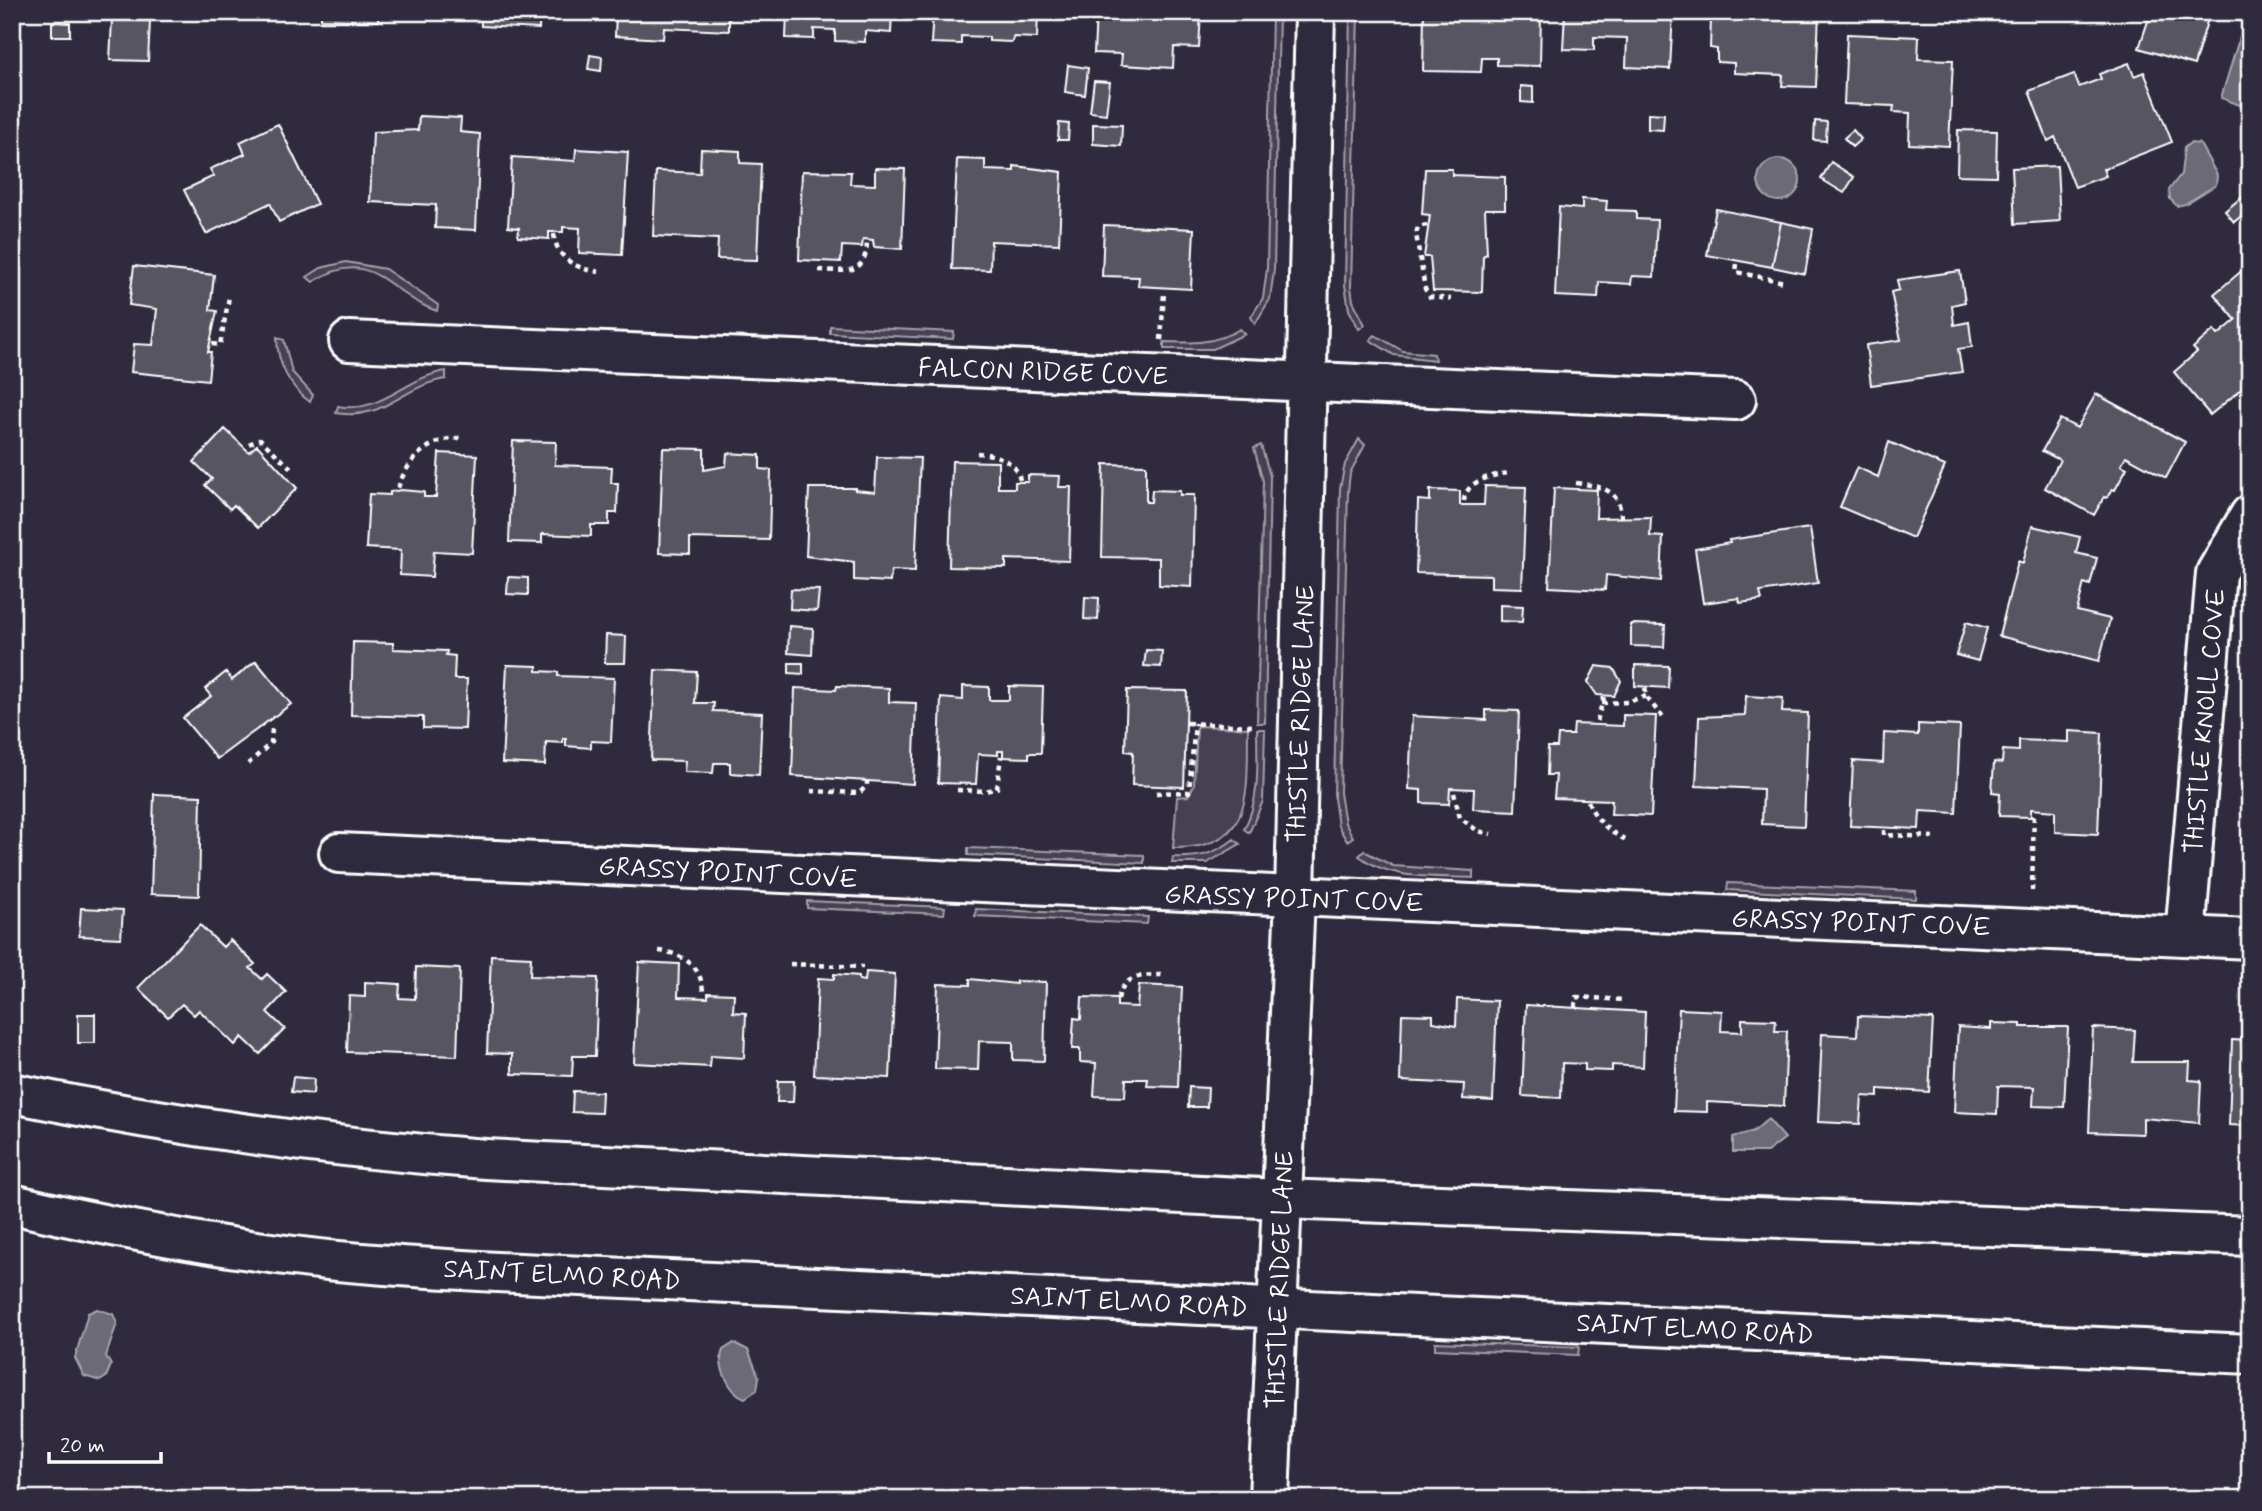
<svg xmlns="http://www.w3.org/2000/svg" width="2262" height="1511" viewBox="0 0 2262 1511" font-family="Mynerve,sans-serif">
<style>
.green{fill:#464152;stroke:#a2a0a8;stroke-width:2}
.water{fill:#6d6a77;stroke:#a7a6ad;stroke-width:2}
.building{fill:#595564;stroke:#fff;stroke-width:2}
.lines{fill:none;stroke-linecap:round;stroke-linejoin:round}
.street-casing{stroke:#fff;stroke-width:44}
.secondary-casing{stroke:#fff;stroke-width:44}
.path{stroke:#fff;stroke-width:4.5;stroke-dasharray:5 5;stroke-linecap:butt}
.street{stroke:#2f2a3d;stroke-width:38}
.secondary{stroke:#2f2a3d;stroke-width:38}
.labels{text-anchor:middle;stroke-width:6;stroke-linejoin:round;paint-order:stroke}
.street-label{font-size:26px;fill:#fff;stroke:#2f2a3d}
</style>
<rect width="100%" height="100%" fill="#2f2a3d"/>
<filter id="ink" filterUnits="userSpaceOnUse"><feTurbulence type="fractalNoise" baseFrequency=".0143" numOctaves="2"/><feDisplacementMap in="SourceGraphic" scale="14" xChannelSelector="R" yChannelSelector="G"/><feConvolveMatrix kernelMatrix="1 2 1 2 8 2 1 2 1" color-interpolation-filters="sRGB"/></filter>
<g filter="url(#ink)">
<!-- green -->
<path class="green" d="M1272,12H1279L1274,270L1270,299L1255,324L1251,317L1263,298L1267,269Z
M1350,12H1358L1351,287L1353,301L1365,325L1359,329L1349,310L1345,285Z
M346,262L385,269L438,305L437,311C391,297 372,243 313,282L307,277L321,268Z
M830,326L954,332L953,339L830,333Z
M1240,329L1245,334L1213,349H1164V342C1192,343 1215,344 1240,329Z
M1375,335L1403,351L1434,354L1435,360L1394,355L1370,340Z
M277,337L284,340L292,372L313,395L310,402C289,387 277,363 277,337Z
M446,371V379C403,385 384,422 336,413L338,406C380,415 406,377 446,371Z
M1359,439L1365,445L1350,473L1348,491L1340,793L1345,823L1353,837L1347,841L1338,826L1334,798L1340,488L1345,464Z
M1261,445L1270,476L1265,723H1257L1263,481L1254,448Z
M1197,726L1248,728C1247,789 1256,850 1173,848L1177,797L1188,796L1194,785Z
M1257,729H1265L1263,801L1249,833L1244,829C1261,798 1257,763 1257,729Z
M1234,839L1240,844L1207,863H1172L1173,857C1198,858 1214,855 1234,839Z
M968,848L1144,855V863L968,855Z
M1364,851L1393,866L1473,871V878C1433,876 1392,881 1359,856Z
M1728,883L1916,891V899L1727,890Z
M807,901L945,907L944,914L807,908Z
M976,909L1148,917L1147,924L975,916Z
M1435,1342L1579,1347L1578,1355L1435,1349Z"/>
<!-- water -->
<path class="water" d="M2240,36L2250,38L2248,108L2221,98Z
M2190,143L2200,144L2217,175L2216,185L2185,204L2177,206L2170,199L2169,190L2181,174L2184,148Z
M1758 180a21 21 0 1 1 42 0a21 21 0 1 1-42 0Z
M1768,1119L1785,1138L1767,1152H1733V1137L1754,1131Z
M97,1309L113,1314L117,1323L106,1356L111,1365L106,1377L100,1381L84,1376L75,1358L88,1313Z
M734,1343L748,1350L759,1377L757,1390L745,1398C730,1393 716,1366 723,1350Z"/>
<!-- building -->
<path class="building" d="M321,12H378V21L321,19Z
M422,12H465V16L422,14Z
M481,12H540L539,29L481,26Z
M616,12H729V31L664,28L663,39L615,36Z
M787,12H892L891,33L865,31V42L835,41V30L814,29V39L786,38Z
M933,12H1038L1037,38L1013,37L1012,42L989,41V37L961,36V44L931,43Z
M1096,12H1201L1199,48L1174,47L1173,68L1121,65L1122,54L1094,53Z
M1424,12H1541L1540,66L1497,65V58H1482L1481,72L1423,71Z
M1565,12H1673L1670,69L1626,67L1627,38L1594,37V50L1563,49Z
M1720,12H1819L1816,87L1782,86L1783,75L1734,73V63L1717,62V49L1710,48L1711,19L1720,20Z
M2151,12H2210L2194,65L2139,48Z
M112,19L150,21L148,61L110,60Z
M52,22L70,23V36H52Z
M1847,34L1919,37L1918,59L1953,60L1949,146L1909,144L1910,113L1893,112L1894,106L1844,104Z
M590,55L602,57L601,71L588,69Z
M2129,63L2134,76L2144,72L2172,142L2103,169L2106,176L2075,187L2055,137L2048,141L2029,91L2074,74L2079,87L2101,79L2099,74Z
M1068,65L1088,68L1085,95L1065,92Z
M1094,81L1110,82L1106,114L1090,112Z
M1521,86L1533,87V103L1521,102Z
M1648,113L1664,114L1663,130L1648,129Z
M419,116L461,118L460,132L480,134L476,230L435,228L436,205L370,202L373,132L418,130Z
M1815,121L1827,122L1826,141L1814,140Z
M1059,123L1069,124L1068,140H1058Z
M278,124L317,204L279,222L270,203L206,234L184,190L214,176L210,169L245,154L240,142Z
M1093,124L1122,125L1121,146L1093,144Z
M1853,130L1861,139L1852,147L1844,138Z
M1958,130L1997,131L1996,176L1957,175Z
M576,149L628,152L622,255L579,253L580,228L563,227V232H549V239L518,237L519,228L508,227L512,157L575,161Z
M701,149L740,151V163L761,164L757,260L717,259L718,239L653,236L656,171L700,173Z
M957,159L985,160V170L1014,171V166L1062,172L1059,244L991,241L990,270L952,269Z
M1831,162L1854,177L1844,193L1821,179Z
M2057,166L2060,221L2015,224L2012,168Z
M875,168L905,169L902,249L874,247L873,240L863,239L862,247L842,246L841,262L799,260L802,171L851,172L850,184L875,185Z
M1425,169H1452V175L1505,177V209H1485L1487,254L1483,256L1482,292L1433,291L1430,257H1424L1430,215L1422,214Z
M2242,197L2250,209L2234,222L2225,211Z
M1582,199L1607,201L1606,210L1636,211V219L1657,220L1654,277L1632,276L1631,284L1599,282L1598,298L1555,296L1559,207L1582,209Z
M1716,209L1781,222L1772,267L1707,255Z
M1781,222L1813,229L1805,274L1772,267Z
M1104,225L1194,229L1191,289L1138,286L1139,277L1102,276Z
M134,266L214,275L210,310L217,311L208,352H211L208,380L131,372L134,344L153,345L157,309L129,305Z
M2244,269L2250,275V382L2210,415L2174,372L2197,352L2193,348L2214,330L2218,335L2236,320L2214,294Z
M1960,271L1965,302L1952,305L1954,325L1969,322L1972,347L1958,349L1962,372L1871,385L1866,345L1901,340L1891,292L1899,290L1897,280Z
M2096,394L2185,442L2166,478L2126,456L2121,465L2127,468L2115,490L2112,489L2107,498L2104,497L2094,515L2045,488L2060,460L2042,451L2060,419L2077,428Z
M225,429L249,452L257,445L297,488L258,528L234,505L230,509L205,485L212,479L194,462Z
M513,441L556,442L555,465L612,467L611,483H618L617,513H609V525H591V536L542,534V543L509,542Z
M1889,442L1945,466L1913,538L1840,507L1857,467L1878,477Z
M663,448L704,449V470L726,466L727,453L760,455V469L771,470L769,540L690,538V554L659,553Z
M439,453L477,455L472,553L434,551L432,577L400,575L401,550L366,548L369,494L390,495V492L401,490L424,492V497H436Z
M877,457L920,458L915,571L891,570L890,582L854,580V562L806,556L809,488H855V490L875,492Z
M952,461L998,462V488H1015V482H1028V475L1060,476L1059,487H1071L1069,561L1006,559V568L949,567Z
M1104,464L1146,465V502H1151L1152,490L1180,491V495H1194L1192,587L1159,585V558L1102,557Z
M1485,486L1526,487L1522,588L1491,587V575L1416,573L1418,500L1430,501V490L1460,491V505H1484Z
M1554,488L1597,490L1596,518L1651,517L1650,536L1663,537L1661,581L1606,575L1605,590L1549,587Z
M2032,526L2080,537L2076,553L2097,558L2090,585L2084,583L2077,611L2110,619L2099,661L1999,636L2018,561L2023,563Z
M1810,528L1818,583L1760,592L1762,600L1740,603L1739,598L1703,603L1695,549L1730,543L1729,540Z
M508,577L528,578V595L507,594Z
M791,589L819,590L817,611L790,609Z
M1085,597L1099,598L1098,620L1084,619Z
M1500,605L1523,606L1522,622L1500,621Z
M1966,622L1987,628L1978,661L1956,655Z
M1631,624L1665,625L1664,647L1631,646Z
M789,626L813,628L812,655L788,653Z
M606,635L626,636L625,663H605Z
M353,642L393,643V649L447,651L446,655L455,656L454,679H467L465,729L423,728V717L351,715Z
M1146,650L1162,651L1161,667L1144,666Z
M256,661L291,704L217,759L183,718L211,696L205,689L226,672L232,680Z
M789,663H803V674L789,673Z
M507,665L537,666V671L558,672V676L614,678L611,742L591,741V748L566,746V739L563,738V743L546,742L545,765L502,763Z
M1635,665L1669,666L1668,688L1635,686Z
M1596,666L1613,668L1621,681L1614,696L1597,695L1588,682Z
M655,670L697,672L695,703H714L713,711L762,713L759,775L730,773V763H714L713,773L684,772L685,761L651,760Z
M837,686L889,688V702L916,703L913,784L792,776L795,688L836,690Z
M963,686L989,687V700H1009V686L1043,687L1041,753H1029V758L1003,757V751H998V755L978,754L976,784L938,783L941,698L963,700Z
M1127,690L1187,691L1184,787L1132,785L1133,752L1125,751Z
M1746,696L1783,698L1782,712L1808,713L1804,826L1762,824L1763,789L1696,786L1699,717L1745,715Z
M1486,710L1519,711L1515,811L1473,809L1474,789L1450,788L1449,804L1421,803V790L1409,789L1412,716L1486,720Z
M1623,715L1656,716L1651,816L1611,814L1612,800L1554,798L1556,775H1547L1548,747H1557L1558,735H1573L1574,724L1623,726Z
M1918,724L1960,726L1956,813L1920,811L1919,829L1850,826L1853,761L1883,763L1884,733L1918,735Z
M2069,731L2102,733L2098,834L2055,832V811L2031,809V817L1999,816L2000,793L1992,792L1994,762L2002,763L2003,750L2019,751V740L2069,742Z
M154,794L201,796L199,896L151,894Z
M81,908L123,910L121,938L79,936Z
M200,925L223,947L230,940L255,964L250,968L262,979L267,974L286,992L267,1012L285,1029L260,1054L242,1037L235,1045L199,1010L194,1015L182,1004L168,1017L138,988Z
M491,955L531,957L530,976L598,978L595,1056H573L572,1076L512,1074V1054L487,1053Z
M639,962L679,964L678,997L708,998V993L734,994L733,1012L746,1013L744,1058L711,1056L710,1067L634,1063Z
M416,967L460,969L457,1056L347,1052L349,996L365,997V982L400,984L399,998L415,999Z
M866,972L895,974L890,1078L814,1075L818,978L834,979V974L859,976V980L865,981Z
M970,979L1016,984V981L1046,982L1044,1061L1013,1060V1042L979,1041L978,1070L935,1069L938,984L970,985Z
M1139,985L1182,987L1178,1087L1147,1086L1148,1079H1126L1125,1097L1094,1096L1096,1063L1080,1062V1049H1072L1074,1018L1081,1019L1082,997L1117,998V1006L1137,1007Z
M1457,999L1497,1001L1493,1101L1463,1099L1464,1084L1400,1081L1402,1014L1433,1015V1022L1456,1026Z
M1526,1005L1645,1012L1643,1067L1612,1065V1071L1585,1070V1064L1562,1063L1561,1098L1522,1096Z
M1679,1009L1722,1011L1721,1031L1742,1032V1019L1776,1020L1775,1031H1787L1784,1106L1707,1102V1112L1674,1111Z
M78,1014H95V1043H78Z
M1858,1016L1933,1019L1929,1092L1878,1089V1097L1862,1096L1860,1124L1818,1122L1822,1034L1857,1036Z
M1991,1023L2021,1024V1027H2068L2064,1107L2033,1106L2034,1087L1998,1086L1997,1114L1954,1112L1958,1027L1991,1029Z
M2093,1028L2135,1030L2133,1062H2190L2189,1080L2201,1081L2199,1123L2143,1118V1134L2089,1132Z
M2232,1040L2250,1041V1126L2229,1125Z
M293,1077L314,1079L313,1094L291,1092Z
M778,1081H794L793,1102H777Z
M1189,1087L1208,1088L1207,1107H1188Z
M573,1091L602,1092L601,1113L572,1112Z"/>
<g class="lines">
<!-- street casing -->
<g class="street-casing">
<path id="street" d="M349,341L1736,400
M339,853L2250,939
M2185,936L2216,573L2250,515
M1269,1499L1295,897L1315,12"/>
</g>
<!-- secondary casing -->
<g class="secondary-casing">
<path id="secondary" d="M12,1093C169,1125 326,1148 486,1159L1282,1199L2250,1236
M12,1204C119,1229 228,1250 338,1261C391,1266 444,1269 497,1272L2250,1354"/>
</g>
<!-- path -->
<path class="path" d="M1427,225L1418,227L1416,234L1425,289L1430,297L1451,299
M554,234C556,259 577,269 599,272
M1737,264L1736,272L1784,282
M819,270C846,271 865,276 867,243
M1161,340L1164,292
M212,344L220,345L229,297
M249,444L260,439L291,468
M977,453C995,454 1016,460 1020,480
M1576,483C1600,486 1621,489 1621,518
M398,488C407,460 429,438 460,438
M1464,501C1466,480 1492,475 1510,473
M1645,688L1647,698L1665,720
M1602,703L1627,702L1646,696
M1597,721L1604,697
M1187,723L1253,726
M248,764L271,743L272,728
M957,790L986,791L997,788L1001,756
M811,791L859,793L867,786V781
M1156,793L1189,792L1195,723
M1454,793L1460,818L1478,831L1491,834
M1588,801C1595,820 1611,834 1629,841
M1884,830V835L1935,837
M2032,891L2034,811
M659,951C684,953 703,968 703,994
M790,964L863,967
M1118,999C1123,976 1141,975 1162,975
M1575,1007L1576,997L1625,1000"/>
<!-- street -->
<use href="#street" class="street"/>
<!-- secondary -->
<use href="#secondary" class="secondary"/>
</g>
</g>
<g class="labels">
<!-- street labels -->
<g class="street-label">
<text transform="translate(1043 371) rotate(2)" y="9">FALCON RIDGE COVE</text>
<text transform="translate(1300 714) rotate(-88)" y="9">THISTLE RIDGE LANE</text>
<text transform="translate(2204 721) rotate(-85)" y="9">THISTLE KNOLL COVE</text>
<text transform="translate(728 872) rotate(3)" y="9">GRASSY POINT COVE</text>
<text transform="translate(1294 898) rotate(2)" y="9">GRASSY POINT COVE</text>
<text transform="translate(1861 922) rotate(2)" y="9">GRASSY POINT COVE</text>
<text transform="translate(562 1274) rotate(3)" y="9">SAINT ELMO ROAD</text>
<text transform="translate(1279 1280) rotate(-88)" y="9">THISTLE RIDGE LANE</text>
<text transform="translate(1129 1301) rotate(3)" y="9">SAINT ELMO ROAD</text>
<text transform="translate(1695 1328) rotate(3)" y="9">SAINT ELMO ROAD</text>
</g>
</g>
<!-- margin -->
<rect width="2262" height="1511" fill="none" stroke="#2f2a3d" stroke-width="42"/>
<rect x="21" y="21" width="2220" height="1469" fill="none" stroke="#fff" stroke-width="2.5" filter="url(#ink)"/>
<!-- scale -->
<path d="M49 1452v10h112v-10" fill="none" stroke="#ffffff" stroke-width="3.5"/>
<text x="60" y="1452" font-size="21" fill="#ffffff" stroke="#2f2a3d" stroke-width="5" paint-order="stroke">20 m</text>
</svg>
